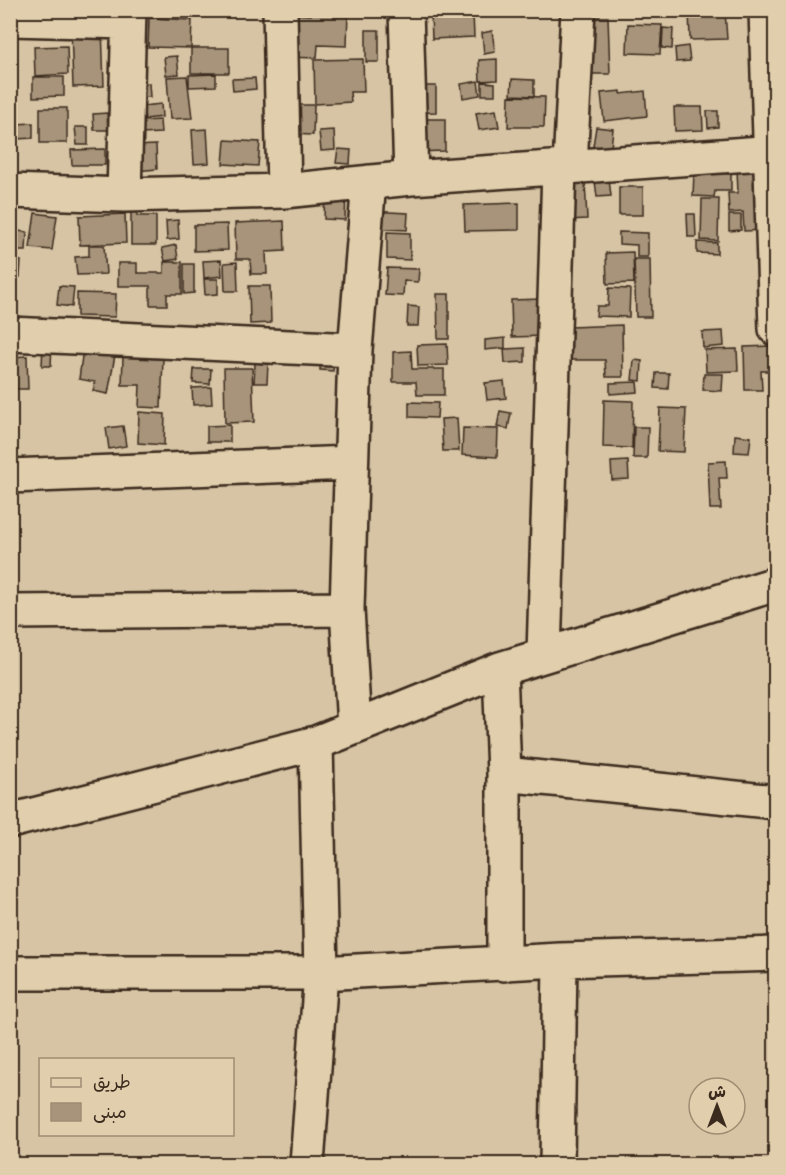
<svg xmlns="http://www.w3.org/2000/svg" width="786" height="1175" viewBox="0 0 786 1175" font-family="'Balsamiq Sans','Playpen Sans Arabic',sans-serif">
<style>
.building{fill:#a7947a;stroke:#3b2a1e;stroke-width:1.5}
.lines{fill:none;stroke-linecap:round;stroke-linejoin:round}
.minor-casing{stroke:#3b2a1e;stroke-width:38}
.minor{stroke:#e1ceac;stroke-width:33}
</style>
<rect width="100%" height="100%" fill="#d7c4a4"/>
<filter id="ink" filterUnits="userSpaceOnUse"><feTurbulence type="fractalNoise" baseFrequency=".0167" numOctaves="2"/><feDisplacementMap in="SourceGraphic" scale="12" xChannelSelector="R" yChannelSelector="G"/><feConvolveMatrix kernelMatrix="1 2 1 2 8 2 1 2 1" color-interpolation-filters="sRGB"/></filter>
<g filter="url(#ink)">
<!-- building -->
<path class="building" d="M181,10H192L193,15L181,16Z
M311,10H348L347,46L318,45L317,58L284,57L294,14L311,15Z
M689,10L725,11L727,39L690,40Z
M473,13L474,37L432,39L431,14Z
M589,17H608L610,74H590Z
M149,18L192,20L191,48L148,47Z
M628,24L662,25L660,54L627,53Z
M102,27L104,86L73,87L71,28Z
M663,28L673,29L672,49L662,48Z
M366,30H379V62H366Z
M492,31L495,52L484,54L482,33Z
M67,46L68,74L35,76L34,47Z
M688,46L690,61L676,62L675,48Z
M191,48H229V73H191Z
M177,56L179,74L166,75L164,57Z
M363,59L364,92H350L351,102L315,104L314,60Z
M497,59V80L480,81L479,60Z
M216,74V86L189,87V75Z
M187,76L192,118L170,119L167,77Z
M33,77H64V96L33,97Z
M255,78L256,89L233,91L232,79Z
M512,79L534,80V96L511,95Z
M478,81L480,95L463,98L461,84Z
M482,82L495,83V95H482Z
M149,83L150,97L136,98L135,84Z
M421,86H436V112L410,113Z
M621,91V94L645,91L647,116L604,121L601,93Z
M509,96L545,97L544,127H508Z
M161,104L162,117L145,119L143,106Z
M287,105H314L313,135L287,134Z
M674,107H702L703,130L675,131Z
M40,108H67V143H40Z
M496,110L499,127L479,130L476,113Z
M707,111H718V127L708,128Z
M107,113L108,130H94L93,114Z
M412,119H445V151L413,152Z
M160,120L161,133L141,134V121Z
M33,123V138L17,139L16,124Z
M75,127H88V145H77Z
M596,127L613,129L611,148L593,146Z
M207,129L209,163L194,164L192,130Z
M334,130L335,150L321,151L319,131Z
M225,140L260,142L258,166L223,164Z
M156,145L157,169L136,171L134,146Z
M105,149V165H72L71,150Z
M338,149L351,150L350,164L336,163Z
M766,168L768,230L744,231L743,212L729,213L728,193H738L737,170Z
M694,172L731,174V191H715L714,197L693,196Z
M609,179L611,196L597,197L595,181Z
M585,181L587,219L568,220L566,182Z
M619,187H643V215H619Z
M325,191L346,192L345,220L324,219Z
M137,198V216H156V245H131V213L120,214L119,199Z
M702,199H719L718,241L701,240Z
M519,203V230L465,231L464,205Z
M369,211L408,213L407,230L368,228Z
M35,213L57,216L52,250L30,248Z
M125,214L126,243L80,245L79,216Z
M687,214H695L696,237H688Z
M729,215H741V230L729,231Z
M178,220L179,239L167,240L166,221Z
M284,221L285,251L266,252L267,274H251L250,259H236L235,223Z
M227,224L228,250L194,251V225Z
M17,231L27,232L26,251H16Z
M387,232L410,233V260L387,259Z
M619,232L648,233V257H637V245L619,244Z
M697,242L717,243V254L697,253Z
M89,245H104L106,274L77,275L75,257L89,256Z
M176,245L178,259L165,261L162,248Z
M633,252L634,283L607,284L606,253Z
M634,259H650L651,317H636Z
M10,260L21,261L20,277H10Z
M221,260L222,276L204,278L203,261Z
M164,262H182V294H167V305H150V286H118V263H137V273H164Z
M237,262L238,291H225L224,263Z
M184,264H194V293L184,294Z
M387,268L419,269L418,282L404,281L403,296L385,295Z
M204,279H218V294L205,295Z
M59,286L74,287L72,307L57,305Z
M249,286H270L271,323L250,324Z
M609,288L630,289L629,317L596,316L597,306H608Z
M77,293L116,294L115,317L77,316Z
M437,294H449V339H438Z
M542,299L544,336L512,337L511,300Z
M408,306L419,307L418,326H407Z
M622,325L623,377H606L605,360H571L570,327Z
M723,331L724,346L703,348L702,332Z
M505,338V348L485,350V340Z
M43,344H52L51,366H42Z
M447,344L448,365L418,366L417,345Z
M771,346L772,371H761L762,390H745L744,347Z
M525,348V362L505,363L504,349Z
M83,349L115,355L108,394L93,391L95,382L79,379Z
M737,349L738,371L706,372L705,350Z
M411,351L412,369H444V395H417L416,382H393V352Z
M321,352L334,353L333,371L320,370Z
M27,356L28,389H10V357Z
M123,357L163,359L161,408L139,407L140,385H122Z
M634,360L642,361L641,381L632,380Z
M255,363L268,364L267,383H254Z
M224,368H252L254,422L225,423Z
M194,369H211L210,384L193,383Z
M656,373H669L668,389L655,388Z
M704,374H723L722,391L703,390Z
M504,381L506,398L487,400L485,383Z
M637,382L638,392L610,394V383Z
M211,387L212,404L193,405L192,388Z
M604,400L633,401L632,448L603,447Z
M409,402L438,403L437,418L409,417Z
M660,408L686,409L684,452L658,451Z
M500,411L511,413L508,429L497,427Z
M139,412L165,414L164,445L138,443Z
M457,418L459,451H443L441,419Z
M230,425V442H207V426Z
M123,426L126,446L109,449L106,428Z
M634,427H648L647,458H633Z
M463,428L498,429L497,457L462,455Z
M735,435L751,437L749,453L734,452Z
M628,461L629,479L612,480L611,462Z
M726,461L727,478H719L721,509H710L708,462Z"/>
<g class="lines">
<!-- minor casing -->
<g class="minor-casing">
<path id="minor" d="M280,10L284,191
M406,10L411,178
M766,10L776,329
M10,19L128,22
M570,166L578,10
M10,191L124,195L284,191L411,178L776,152
M124,195L129,10
M10,334L355,350
M10,476L351,463
M10,612L347,609
M544,654L559,169
M500,669L504,774V964
M354,727L347,609L355,350L369,182
M504,774L776,802
M10,821L316,743L500,669L776,584
M10,973H321L560,960L776,954
M307,1164L321,973L316,743
M557,1164L560,960"/>
</g>
<!-- minor -->
<use href="#minor" class="minor"/>
</g>
</g>
<!-- margin -->
<rect width="786" height="1175" fill="none" stroke="#e1ceac" stroke-width="36"/>
<rect x="18" y="18" width="750" height="1139" fill="none" stroke="#3b2a1e" stroke-width="2" filter="url(#ink)"/>
<!-- legend -->
<rect x="39" y="1058" width="195" height="78" fill="#e1ceac" stroke="#9f8c73" stroke-width="1.5"/>
<rect x="51" y="1078" width="30" height="9" fill="#e1ceac" stroke="#9f8c73" stroke-width="1.5"/>
<text x="93" y="1088" font-size="18" fill="#3b2a1e">طريق</text>
<rect x="51" y="1103" width="30" height="18" fill="#a7947a" stroke="#9f8c73" stroke-width="1.5"/>
<text x="93" y="1118" font-size="18" fill="#3b2a1e">مبنى</text>
<!-- north arrow -->
<g transform="translate(717 1106)"><circle r="28" fill="#e1ceac" stroke="#9f8c73" stroke-width="1.5"/>
<path d="M0-4.5L10 22L0 15L-10 22Z" fill="#3b2a1e"/>
<text y="-9" font-size="16" font-weight="bold" text-anchor="middle" fill="#3b2a1e">ش</text>
</g>
</svg>
